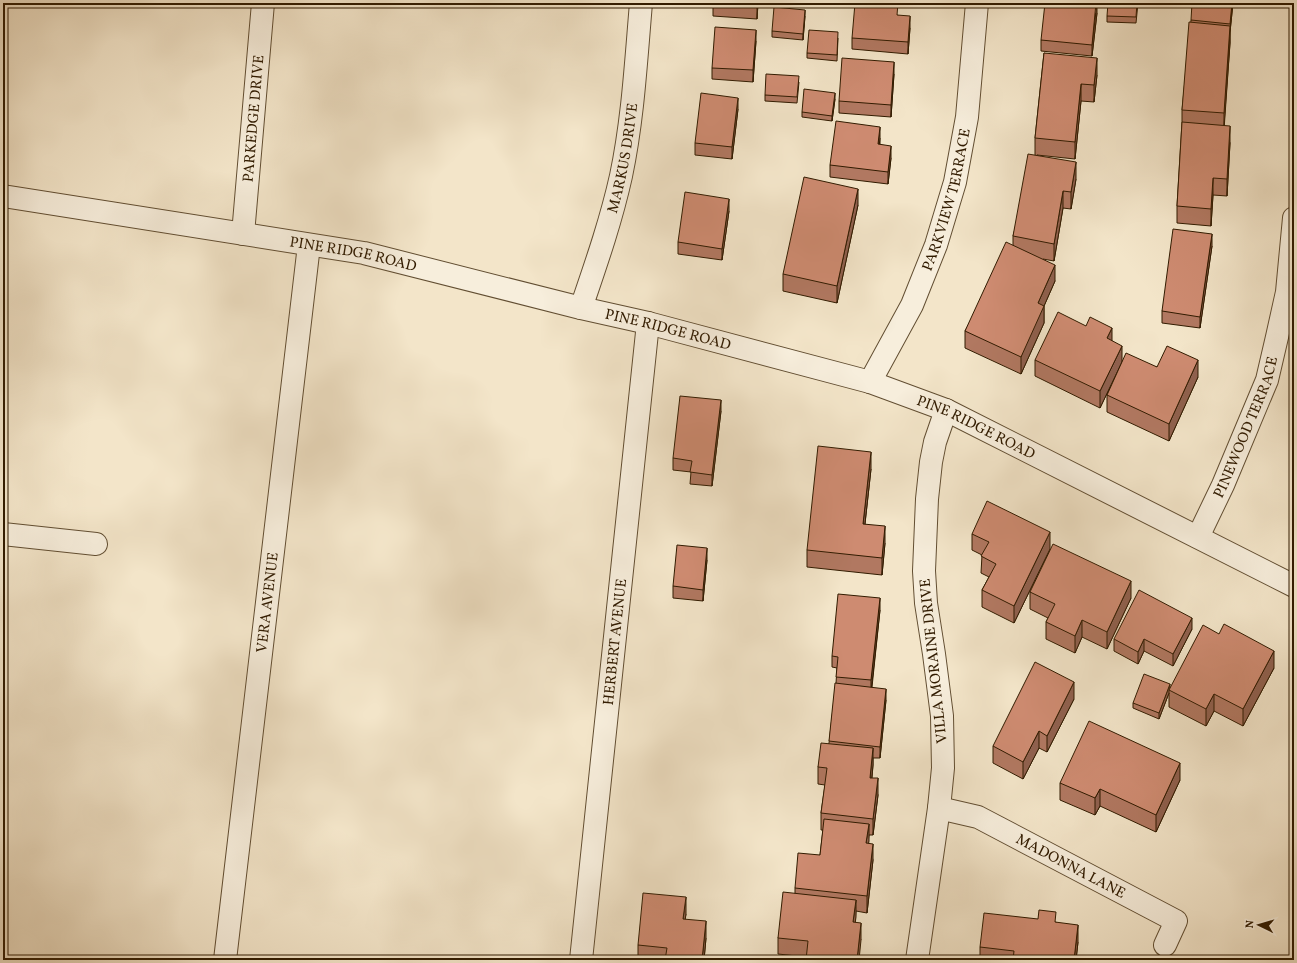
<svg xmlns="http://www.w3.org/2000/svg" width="1297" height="963" viewBox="0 0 1297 963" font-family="Vollkorn,serif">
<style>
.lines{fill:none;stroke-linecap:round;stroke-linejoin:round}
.minor-casing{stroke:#624e32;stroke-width:24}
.tertiary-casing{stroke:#624e32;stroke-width:24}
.minor{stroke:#f7eedc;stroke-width:22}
.tertiary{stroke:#f7eedc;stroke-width:22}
.wall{fill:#b17861;stroke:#311b00}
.shaded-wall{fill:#90614f;stroke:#311b00}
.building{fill:#ce8b71;stroke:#311b00}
.labels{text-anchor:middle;stroke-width:3.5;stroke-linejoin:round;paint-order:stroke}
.street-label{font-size:15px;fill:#311b00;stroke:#f7eedc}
</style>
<rect width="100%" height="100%" fill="#f3e5c9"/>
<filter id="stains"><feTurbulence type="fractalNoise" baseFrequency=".005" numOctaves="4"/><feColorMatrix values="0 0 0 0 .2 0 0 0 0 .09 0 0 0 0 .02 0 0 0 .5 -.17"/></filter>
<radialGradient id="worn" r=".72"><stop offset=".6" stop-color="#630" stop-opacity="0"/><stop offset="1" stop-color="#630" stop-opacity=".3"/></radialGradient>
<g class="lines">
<!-- minor casing -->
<g class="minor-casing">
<g id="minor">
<path id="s1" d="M243,234L263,3"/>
<path id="s2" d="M581,308C596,264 611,221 621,176C633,119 636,61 641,3"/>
<path id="s3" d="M870,382L912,305L936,245L955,182L967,117L977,3"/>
<path d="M3,534L96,544"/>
<path id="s4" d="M1198,537L1223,485L1267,380L1277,337L1287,292L1294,218"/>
<path id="s5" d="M939,808L978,817L1176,921L1165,945"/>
<path id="s6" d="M225,960L309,245"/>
<path id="s7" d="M581,960L648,323"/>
<path d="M917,960L939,808L943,768L942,716L934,654L926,603L924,571L927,499L931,462L935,442L946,410"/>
</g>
</g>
<!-- tertiary casing -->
<g class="tertiary-casing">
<g id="tertiary">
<path id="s8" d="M3,196L364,253L581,308L648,323L870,382L946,410L1294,586"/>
</g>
</g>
<!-- minor -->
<use href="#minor" class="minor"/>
<!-- tertiary -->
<use href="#tertiary" class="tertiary"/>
</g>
<!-- wall -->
<path class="wall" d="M713,3H758L757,19L713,16Z
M1138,3L1136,23L1107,22V16Z
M1233,3L1230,32V43L1224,125L1230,143L1227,196L1213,195L1211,226L1177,223V206L1182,122V110L1191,20Z
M1097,13L1092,56L1041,51V40Z
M898,15L910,28L908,54L852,49V38Z
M805,16L803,40L772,37V31Z
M838,38L837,61L807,58V53Z
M756,41L753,82L712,79V68Z
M1044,53L1097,75L1094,102L1081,101L1075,159L1037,155L1076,179L1071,209L1063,208L1054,261L1043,259L1055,281L1044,306V323L1021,374L965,348V331L1013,245V236L1035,155V138Z
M894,74L891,117L839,113V101Z
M799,82L797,103L765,101V95Z
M835,99L832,121L802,117V112Z
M738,109L732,159L695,155V143Z
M880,138V145L891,158L888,184L830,177V165Z
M858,205L837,303L783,291V274Z
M729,211L722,260L678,254V242Z
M1212,246L1200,328L1162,323V311Z
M1112,341L1122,361L1157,367L1198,377L1169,441L1107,412V395L1111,385L1100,408L1035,376V360Z
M721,411L712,486L690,484L691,472L673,470V458Z
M871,469L865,524L885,543L882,575L807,567V550Z
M1294,486V513L1290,512V495Z
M972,534L1050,549L1014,623L982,607V590L989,577L981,573L982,555L972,550Z
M707,560L703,601L673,598V586Z
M1030,592L1131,598L1107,649L1082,637L1075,653L1046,639V622L1048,618L1030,609Z
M880,610L872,687L886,700L880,758H873V765L872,778L878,795L873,835H869L868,843L873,860L867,913L856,911L855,922L861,940L806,957L778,954V938L795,893V888L820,855L823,830H821V813L825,785L818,784V767L829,743L836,683L837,668L832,667V656Z
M1192,629L1173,666L1144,651L1138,664L1114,651V639Z
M1274,668L1243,726L1214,711L1206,726L1169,707V693L1159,719L1133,708V703L1170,688Z
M1074,699L1047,752L1039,748L1023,779L993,763V746Z
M1180,780L1156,832L1100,806L1095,815L1060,800V783Z
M686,914L685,919L706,938L704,960H638V945Z
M1056,922L1078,942L1076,960H980V947Z"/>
<!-- shaded-wall -->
<path class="shaded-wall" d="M757,3H758L757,19Z
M1097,3V13L1092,56V45Z
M1232,3H1233L1230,32V43L1224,130V113Z
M805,10V16L803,40V34Z
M910,16V28L908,54V42Z
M756,30V41L753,82V70Z
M1097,58V75L1094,102V85Z
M894,62V74L891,117V105Z
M1081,84V101L1075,159V142Z
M835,93V99L832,121V116Z
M738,98V109L732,159V147Z
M1230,126V143L1227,196V179Z
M880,127V138L878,156V144Z
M891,146V158L888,184V172Z
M1076,162V179L1071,209V192Z
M1213,178V195L1211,226V209Z
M858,189V205L837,303V286Z
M1063,191V208L1054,261V244Z
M729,199V211L722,260V249Z
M1212,234V246L1200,328V317Z
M1055,265V281L1044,306V323L1021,374V357L1038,303Z
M1112,328V344L1107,338Z
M1122,346V362L1100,408V391Z
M1198,360V377L1169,441V424Z
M721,400V411L712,486V475Z
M871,452V469L863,541V524Z
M885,526V543L882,575V558Z
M1050,532V549L1014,623V606Z
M707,548V560L703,601V590Z
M1131,581V598L1107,649V632Z
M880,598V610L871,692V680Z
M1192,618V629L1173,666V654Z
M1082,620V637L1075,653V636Z
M1144,639V651L1138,664V652Z
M1274,651V668L1243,726V709Z
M1074,682V699L1047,752V736Z
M1170,684V690H1169V693L1159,719V713Z
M886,689V700L880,758V747Z
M1214,694V711L1206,726V709Z
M1039,731V748L1023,779V762Z
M873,748V765L870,795V778Z
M1180,763V780L1156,832V815Z
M878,778V795L873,835V819Z
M1100,789V806L1095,815V798Z
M869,824V841L866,860V843Z
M873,844V860L867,913V896Z
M686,897V914L683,936V919Z
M856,900V917L853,939V922Z
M706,921V938L704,960H702Z
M861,923V940L859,960H857Z
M1078,925V942L1076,960H1074Z"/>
<!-- building -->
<path class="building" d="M713,3H757V7L713,4Z
M855,3H898L897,15L910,16L908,42L852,38Z
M1045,3H1096L1092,45L1041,40Z
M1108,3H1137L1136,17L1107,16Z
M1192,3H1232L1230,24L1191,20Z
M774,7L805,10L803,34L772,31Z
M1189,22L1230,26L1224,113L1182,110Z
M715,27L756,30L753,70L712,68Z
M809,30L838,32L837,55L807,53Z
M1044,53L1097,58L1094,85L1081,84L1075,142L1035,138Z
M842,58L894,62L891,105L839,101Z
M766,74L799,76L797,97L765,95Z
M804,89L835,93L832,116L802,112Z
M701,93L738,98L732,147L695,143Z
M836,121L880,127L878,144L891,146L888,172L830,165Z
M1182,122L1230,126L1227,179L1213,178L1211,209L1177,206Z
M1028,154L1076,162L1071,192L1063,191L1054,244L1013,236Z
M804,177L858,189L837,286L783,274Z
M685,192L729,199L722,249L678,242Z
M1173,229L1212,234L1200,317L1162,311Z
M1006,242L1055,265L1038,303L1044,306L1021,357L965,331Z
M1058,312L1086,326L1090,317L1112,328L1107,338L1122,346L1100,391L1035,360Z
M1167,346L1198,360L1169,424L1107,395L1126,353L1157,367Z
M680,396L721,400L712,475L690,472L692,461L673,458Z
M818,446L871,452L863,524L885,526L882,558L807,550Z
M1294,486V497L1290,495Z
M987,501L1050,532L1014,606L982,590L996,564L981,556L989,542L972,534Z
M1053,544L1131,581L1107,632L1082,620L1075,636L1046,622L1055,604L1030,592Z
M677,545L707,548L703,590L673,586Z
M1139,590L1192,618L1173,654L1144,639L1138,652L1114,639Z
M838,594L880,598L871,680L836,677L838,657L832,656Z
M1224,624L1274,651L1243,709L1214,694L1206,709L1169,690L1203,625L1219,634Z
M1035,662L1074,682L1047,736L1039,731L1023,762L993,746Z
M1144,674L1170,684L1159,713L1133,703Z
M835,683L886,689L880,747L829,741Z
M1089,721L1180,763L1156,815L1100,789L1095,798L1060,783Z
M821,743L873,748L870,778H878L873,819L821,813L827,768L818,767Z
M824,819L869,824L866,843L873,844L867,896L795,888L798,853L820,855Z
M783,892L856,900L853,922L861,923L857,960H806L808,941L778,938Z
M643,893L686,897L683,919L706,921L702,960H665L667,948L638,945Z
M1039,910L1056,912L1055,922L1078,925L1074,960H1013L1014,951L980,947L984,913L1038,919Z"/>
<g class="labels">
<!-- street labels -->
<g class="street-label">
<text dy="5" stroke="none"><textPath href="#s1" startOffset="116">PARKEDGE DRIVE</textPath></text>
<text dy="5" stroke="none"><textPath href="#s2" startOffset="156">MARKUS DRIVE</textPath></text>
<text dy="5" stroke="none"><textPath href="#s3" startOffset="199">PARKVIEW TERRACE</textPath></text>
<text dy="5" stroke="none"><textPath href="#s8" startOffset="355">PINE RIDGE ROAD</textPath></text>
<text dy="5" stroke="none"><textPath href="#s8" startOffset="679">PINE RIDGE ROAD</textPath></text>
<text dy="5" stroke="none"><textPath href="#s4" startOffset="120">PINEWOOD TERRACE</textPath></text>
<text dy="5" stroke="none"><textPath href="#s8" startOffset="1003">PINE RIDGE ROAD</textPath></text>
<text dy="5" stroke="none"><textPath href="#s6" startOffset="360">VERA AVENUE</textPath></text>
<text dy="5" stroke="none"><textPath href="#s7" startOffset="320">HERBERT AVENUE</textPath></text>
<text transform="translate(933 661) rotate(-96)" y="5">VILLA MORAINE DRIVE</text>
<text dy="5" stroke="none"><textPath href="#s5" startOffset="145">MADONNA LANE</textPath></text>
</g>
</g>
<!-- margin -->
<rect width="1297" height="963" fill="none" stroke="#f3e5c9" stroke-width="16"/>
<rect x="4" y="4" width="1289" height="955" fill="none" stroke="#311b00" stroke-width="2"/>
<rect x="8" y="8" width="1281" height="947" fill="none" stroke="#311b00"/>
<!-- north arrow -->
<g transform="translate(1259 925) rotate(275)" stroke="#f7eedc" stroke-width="3" paint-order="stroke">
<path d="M0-3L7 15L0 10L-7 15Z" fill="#311b00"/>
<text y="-6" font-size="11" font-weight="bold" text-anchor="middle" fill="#311b00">N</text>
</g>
<rect width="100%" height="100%" filter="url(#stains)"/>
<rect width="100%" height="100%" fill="url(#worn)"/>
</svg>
